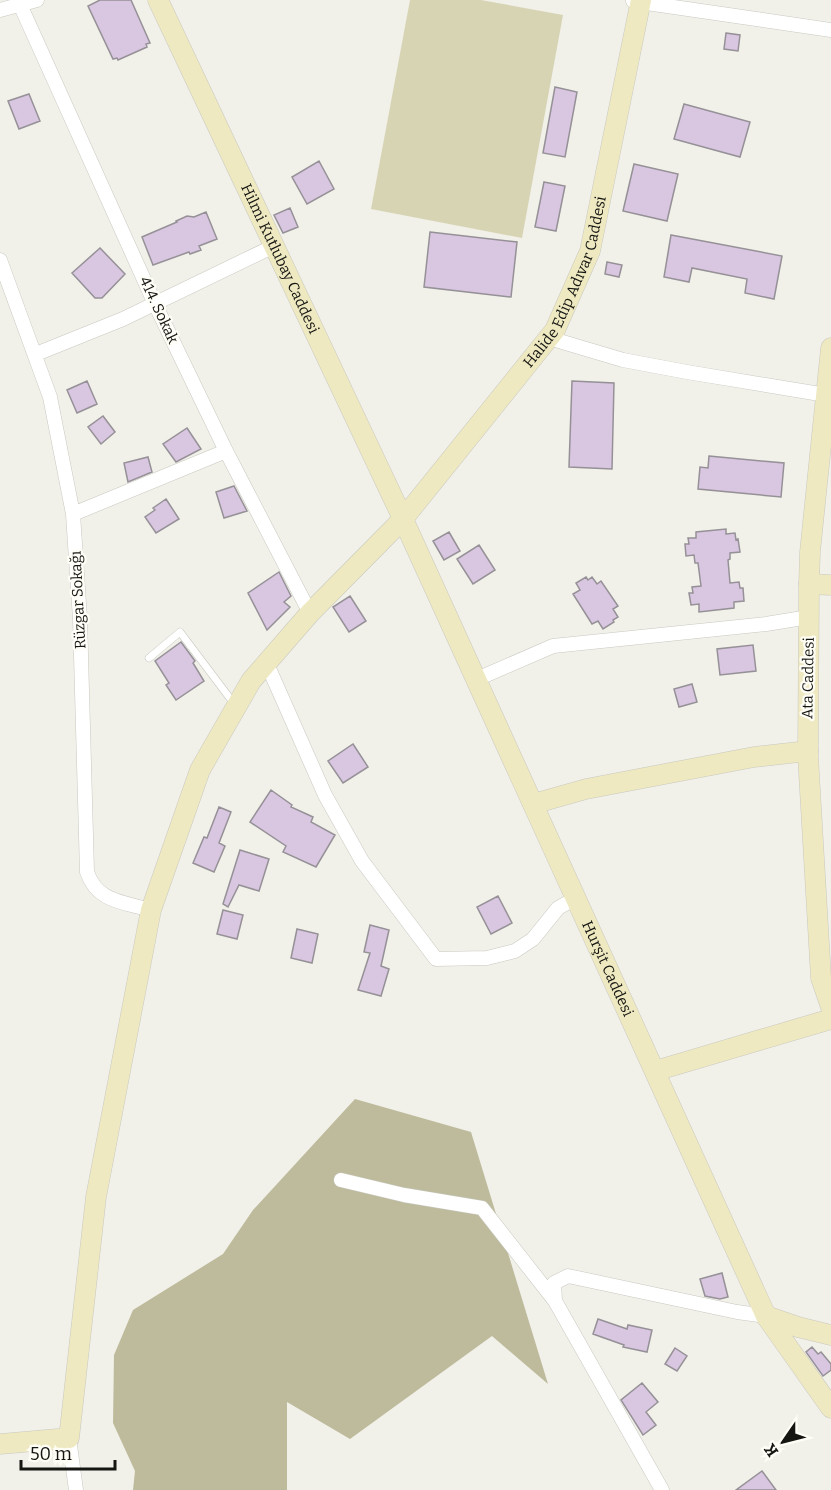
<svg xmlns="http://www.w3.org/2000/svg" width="831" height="1490" viewBox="0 0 831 1490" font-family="Bitter,serif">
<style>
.green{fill:#d7d4b4}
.forest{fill:#bebb9c}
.building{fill:#d9c6e1;stroke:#959197;stroke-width:1.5}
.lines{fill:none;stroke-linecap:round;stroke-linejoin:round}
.lane-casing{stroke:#c9c9c1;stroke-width:8}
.street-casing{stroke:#c9c9c1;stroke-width:15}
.secondary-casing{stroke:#c9c9c1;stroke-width:21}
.lane{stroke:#fff;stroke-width:7}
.street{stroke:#fff;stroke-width:14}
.secondary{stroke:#eee9c0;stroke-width:20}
.labels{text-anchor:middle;stroke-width:4.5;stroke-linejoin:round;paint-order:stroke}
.street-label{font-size:15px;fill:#151512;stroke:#fffef6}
</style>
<rect width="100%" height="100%" fill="#f1f0e9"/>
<!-- green -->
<path class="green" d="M410,0H481L563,15L522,238L371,209Z"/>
<!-- forest -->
<path class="forest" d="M355,1099L471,1132L548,1384L492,1336L350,1439L287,1402V1490H133L135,1471L113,1423L114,1355L133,1310L223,1254L253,1210Z"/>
<!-- building -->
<path class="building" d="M100,0H131L150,43L146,44L147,47L118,60L117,58L113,59L88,6Z
M726,33L740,35L738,51L724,49Z
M555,87L577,92L565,157L543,153Z
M29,94L40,121L19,129L8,101Z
M684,104L750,122L740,157L674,139Z
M319,161L334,189L307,204L292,177Z
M634,164L678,174L667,221L623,211Z
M544,182L565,186L556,231L535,227Z
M290,208L298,227L283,233L274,215Z
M206,212L217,239L199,246L201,250L190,254L189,252L153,265L142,237L177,222L176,221L187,216L194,217Z
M430,232L517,242L511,297L424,287Z
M671,235L782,256L774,299L745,293L747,279L692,268L689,282L664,277Z
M100,248L125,274L102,298H95L72,273Z
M607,262L622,265L619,277L605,274Z
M87,381L97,404L77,413L67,390Z
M572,381L614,383L612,469L569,467Z
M103,416L115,432L101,444L88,427Z
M187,428L201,449L176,462L163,444Z
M709,456L784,463L781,497L698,489L700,467L708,468Z
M148,457L152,472L128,482L124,463Z
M234,486L247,511L224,518L216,492Z
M166,499L179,519L156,533L145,517L155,510L153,508Z
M726,529V534L735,533L736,540L738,539L740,552L730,553V559L728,560L730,583L739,582L740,588H743L744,601L734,602V608L699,612V604L691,605L689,593H693L692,587L701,586L698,563H695L694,555L686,556L685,544H689L688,538H696V532Z
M449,532L460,551L444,560L433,541Z
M479,545L495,570L473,584L457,559Z
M279,572L291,596L284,602L290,607L267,630L248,593Z
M586,577L588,580L592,577L597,584L601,581L618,606L613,609L618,617L613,620L614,622L603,629L598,621L592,624L573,594L580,590L576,583Z
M350,596L366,621L349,632L333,607Z
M181,642L195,661L193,663L204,681L176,700L166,685L169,683L155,661Z
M753,645L756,671L720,675L717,649Z
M692,684L697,702L679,707L674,689Z
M353,744L368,767L343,783L328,761Z
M271,790L292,805L291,807L313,817L311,822L335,835L316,867L283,852L286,846L250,822Z
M219,807L231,812L219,843L225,846L214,872L193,863L204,837L207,838Z
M240,850L269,859L259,891L239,885L228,907L223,904Z
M498,896L512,923L491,934L477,907Z
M223,910L243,915L237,939L217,934Z
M370,925L389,930L381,966L389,969L381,996L358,990L370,953L364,952Z
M297,929L318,934L312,963L291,958Z
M722,1273L728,1297L720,1299L705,1296L700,1279Z
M598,1319L627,1329L628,1325L652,1330L647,1352L623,1347L624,1345L593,1334Z
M812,1347L818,1354L821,1352L831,1364V1370L823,1376L806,1352Z
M675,1348L687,1356L677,1371L665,1364Z
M642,1383L658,1402L646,1412L656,1425L643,1435L621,1400Z
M762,1471L776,1490H736Z"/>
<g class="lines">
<!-- lane casing -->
<g class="lane-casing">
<path id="lane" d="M149,658L180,632L235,705"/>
</g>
<!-- street casing -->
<g class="street-casing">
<path id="street" d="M18,0L155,304L226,451L310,613
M633,1L831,30
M0,10L37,0
M0,260L50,397L73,514L80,619L87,872C97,902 123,902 151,910
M549,338L623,360L687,372L826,395
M36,354L123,319L274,246
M73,514L226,451
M267,664L325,795L362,861L436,959L487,958L515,951L533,939L558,908L576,898
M477,679L553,646L766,624L809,617
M341,1180L404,1195L482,1208L555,1301
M69,1438L76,1490
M662,1490L555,1301L554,1283L568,1276L737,1312L766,1316"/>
</g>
<!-- secondary casing -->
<g class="secondary-casing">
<g id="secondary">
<path id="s1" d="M158,0L403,519L766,1316L831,1408"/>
<path d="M831,348L810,552L809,584L808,756L821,978L831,1007"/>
<path d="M809,584L831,585"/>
<path d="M533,804L586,789L754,757L808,751"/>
<path d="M655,1071L831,1019"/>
<path d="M766,1316L798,1327L831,1335"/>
<path id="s2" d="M0,1444L69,1438L96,1197L151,910L200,770L251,681L310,613L403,519L555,330L590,251L641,0"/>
</g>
</g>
<!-- lane -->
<use href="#lane" class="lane"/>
<!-- street -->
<use href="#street" class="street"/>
<!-- secondary -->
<use href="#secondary" class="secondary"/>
</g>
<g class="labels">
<!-- street labels -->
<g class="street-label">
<text dy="5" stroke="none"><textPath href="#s1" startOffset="286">Hilmi Kutlubay Caddesi</textPath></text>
<text dy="5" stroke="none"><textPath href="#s2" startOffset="1368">Halide Edip Adıvar Caddesi</textPath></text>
<text transform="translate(159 310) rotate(65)" y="5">414. Sokak</text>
<text transform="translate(78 600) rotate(-93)" y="5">Rüzgar Sokağı</text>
<text transform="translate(808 678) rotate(-89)" y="5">Ata Caddesi</text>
<text dy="5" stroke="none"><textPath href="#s1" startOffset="1068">Hurşit Caddesi</textPath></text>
</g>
</g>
<!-- north arrow -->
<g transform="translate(783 1442) rotate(235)" stroke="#fffef6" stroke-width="4.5" paint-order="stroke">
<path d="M0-4.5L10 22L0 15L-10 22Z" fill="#151512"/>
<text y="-9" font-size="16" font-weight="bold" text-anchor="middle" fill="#151512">K</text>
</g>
<!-- scale -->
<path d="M21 1460v9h94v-9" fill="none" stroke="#151512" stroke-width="3"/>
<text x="30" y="1460" font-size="18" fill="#151512" stroke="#fffef6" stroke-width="4.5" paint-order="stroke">50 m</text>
</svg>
